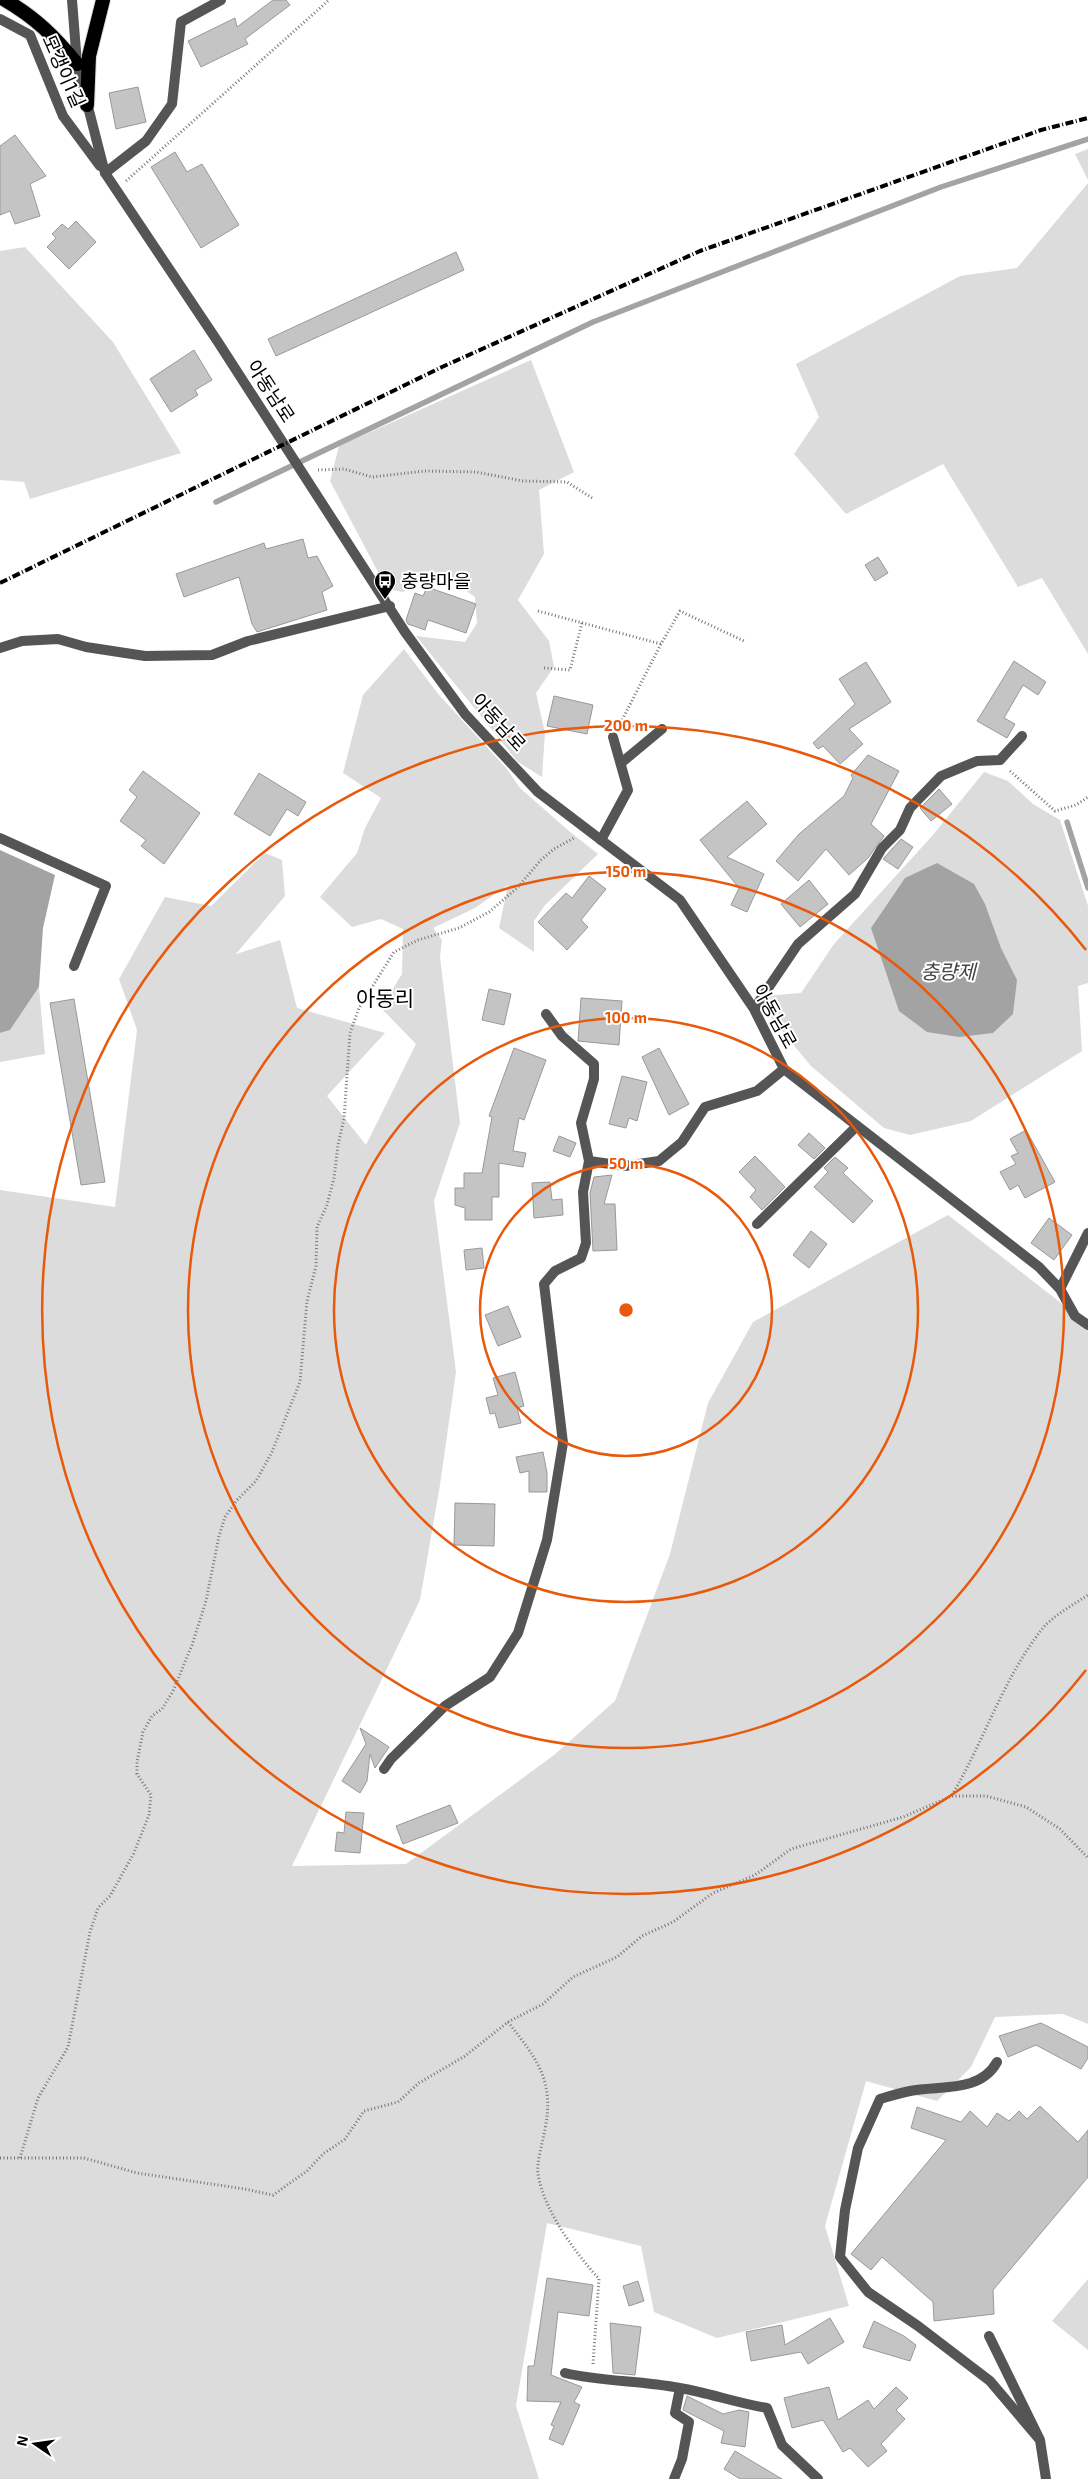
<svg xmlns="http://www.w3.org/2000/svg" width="1088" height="2479" viewBox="0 0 1088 2479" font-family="'Exo 2','Noto Sans KR',sans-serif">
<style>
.green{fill:#dcdcdc}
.water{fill:#a3a3a3}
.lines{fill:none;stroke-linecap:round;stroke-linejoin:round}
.stream{stroke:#a3a3a3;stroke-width:5.5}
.building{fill:#c4c4c4;stroke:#999}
.trunk-casing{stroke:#dbdbdb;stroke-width:16}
.path{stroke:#777;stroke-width:3;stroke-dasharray:1 2.5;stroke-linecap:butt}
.service{stroke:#555;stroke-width:10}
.minor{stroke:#555;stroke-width:10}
.trunk{stroke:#000;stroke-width:14}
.rail{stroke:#000;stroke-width:4;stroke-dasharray:8 2.5 1 2.5;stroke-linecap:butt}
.ring{fill:none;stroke:#e8590c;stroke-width:2.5}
.labels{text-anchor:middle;stroke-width:4;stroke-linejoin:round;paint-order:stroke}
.street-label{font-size:19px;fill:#000;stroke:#fff}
.poi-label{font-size:19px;fill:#000;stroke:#fff;text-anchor:start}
.water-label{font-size:20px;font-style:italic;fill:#444;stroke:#fff}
.quarter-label{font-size:21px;fill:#000;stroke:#fff}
.centre{fill:#e8590c;stroke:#fff;stroke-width:2.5}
.ring-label{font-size:15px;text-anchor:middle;font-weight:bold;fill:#e8590c;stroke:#fff;stroke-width:4;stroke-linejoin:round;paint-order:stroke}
</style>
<rect width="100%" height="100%" fill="#fff"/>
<!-- green -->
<path class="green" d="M1088,149V180L1075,154Z
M1088,183V654L1042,578L1018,587L943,464L846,514L794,454L819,417L796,364L960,276L1017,268Z
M25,247L113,342L181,453L30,499L24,482L0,480V251Z
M531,360L574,472L539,490L544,554L518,600L549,641L554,667L536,693L545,733L542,777L518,762L416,636L465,642L477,623L475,597C442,574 439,568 403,592L387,589L330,481L339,446Z
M404,649L439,695L506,768L520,788L569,831L598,854L545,905L534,921V952L499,928L508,885L475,908L433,928L442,940L440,957L460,1123L434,1201L456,1372L440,1485L420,1600L292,1866L406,1864L554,1755L615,1701L670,1554L708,1403L753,1322L948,1215L1088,1324V2024L1063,2014L995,2017L971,2067L937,2101L866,2081L825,2226L849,2306L717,2338L654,2312L641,2246L547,2223L516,2406L539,2479H0V1190L115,1207L137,1030L119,979L165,897L211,906L265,853L282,860L285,896L236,954L280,940L297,1008L385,1033L327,1096L366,1145L416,1044L381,1008L402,974L403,929L381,919L352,927L320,897L357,853L365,828L381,798L343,773L363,695Z
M984,772L1008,781L1033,804L1060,820L1088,906V983L1078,986L1082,1051L971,1121L910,1135L884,1128L811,1066L754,997L801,993L834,944L932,836Z
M39,987L45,1054L0,1062V1033L10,1030Z
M1088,2279V2350L1052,2321Z"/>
<!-- water -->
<path class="water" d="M0,850L55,875L43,928L39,987L10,1030L0,1033Z
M937,863L974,884L985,904L1001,948L1017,980L1013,1014L993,1033L959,1037L927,1032L899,1011L871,928L905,878Z"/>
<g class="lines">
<!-- stream -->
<path class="stream" d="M216,502L593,322L941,187L1088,139
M1067,822L1088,888"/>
</g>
<!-- building -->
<path class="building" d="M273,0H286L290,5L245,39L248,44L201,67L188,41L235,18L237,27Z
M138,87L146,122L116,129L109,93Z
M15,135L46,176L30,184L40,216L15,224L10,211L0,215V146Z
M175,152L187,172L202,164L239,225L201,248L151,167Z
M76,221L96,242L69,269L47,247L56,238L52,234L62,224L68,229Z
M456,252L464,270L276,356L268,339Z
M194,350L212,380L195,390L198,395L171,412L150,379Z
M303,539L308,558L317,556L333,586L322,592L327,610L257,632L252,624L239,577L184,597L176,574L264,543L266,549Z
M878,557L888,573L875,581L865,565Z
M427,587L476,604L466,633L428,620L425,630L408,624L406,620L415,593L423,596Z
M1014,661L1046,682L1038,695L1023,685L1004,718L1015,724L1007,738L977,721Z
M866,662L891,702L849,729L863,744L840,764L823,746L818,749L813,743L855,704L839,679Z
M554,696L593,705L587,734L547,726Z
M868,755L899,771L871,824L884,836L868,858L849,875L826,849L798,881L776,861L799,834L844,796L853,778L851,775Z
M143,771L200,813L164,864L141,846L146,840L120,821L137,797L129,790Z
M259,773L306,802L298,816L287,809L270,836L234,814Z
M939,789L952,804L931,821L920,808Z
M747,801L767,824L727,857L764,874L747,912L731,905L739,888L700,840Z
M901,839L913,847L898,869L883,859Z
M589,876L606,889L581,920L588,927L567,950L538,922L566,893L572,898Z
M809,880L828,904L800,927L781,904Z
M489,989L511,994L504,1025L482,1020Z
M581,998L622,1001L619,1045L578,1041Z
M74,999L105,1182L81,1185L50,1003Z
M514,1048L546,1060L524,1120L519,1118L513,1151L526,1153L523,1167L499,1163V1197H492V1220H465V1208L455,1205V1188H464V1173H482L492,1117L489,1116Z
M659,1048L689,1104L669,1115L642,1057Z
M622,1076L647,1082L637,1121L629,1118L626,1128L609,1124Z
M1026,1130L1055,1182L1025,1198L1018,1185L1010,1190L1000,1172L1016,1164L1011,1156L1018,1153L1010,1139Z
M809,1133L825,1148L814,1159L798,1145Z
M559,1136L576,1143L570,1157L553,1151Z
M755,1156L785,1187L762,1210L750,1197L756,1190L739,1172Z
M835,1157L848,1168L843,1173L873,1201L853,1223L814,1187L828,1172L824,1168Z
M612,1175L604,1204H615L617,1250L593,1251L590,1193L594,1177Z
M550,1182L552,1200L562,1199L563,1215L534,1218L532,1183Z
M1049,1218L1072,1235L1054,1260L1031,1243Z
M811,1231L827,1244L809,1268L793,1255Z
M482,1248L484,1268L466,1270L464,1250Z
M508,1306L521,1337L498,1346L485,1315Z
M515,1372L524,1406L517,1408L521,1423L499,1428L495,1413L490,1414L486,1398L498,1395L493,1378Z
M543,1452L547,1473V1492H529V1471L520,1473L516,1457Z
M455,1503L495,1504L494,1546L454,1545Z
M360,1728L389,1747L375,1768L370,1754L367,1781L360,1793L342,1781L366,1744Z
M450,1805L458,1823L403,1844L396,1826Z
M346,1812L364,1813L360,1853L335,1851L337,1832L344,1833Z
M1041,2023L1088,2047V2058L1081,2069L1036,2045L1008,2057L999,2036Z
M1040,2106L1078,2142L1088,2130V2177L993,2290L994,2314L934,2321L933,2302L882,2257L871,2270L851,2254L946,2140L911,2128L917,2107L961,2122L970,2111L987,2127L997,2113L1009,2121L1019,2111L1027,2119Z
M547,2278L593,2285L589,2316L558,2312L551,2375L582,2387L574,2402L580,2405L563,2445L549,2439L554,2426L551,2425L561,2402L527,2401L528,2366H534Z
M638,2281L644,2301L629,2306L623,2286Z
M830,2318L844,2342L808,2364L801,2352L751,2361L746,2332L782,2325L785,2345Z
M874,2321L904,2336L916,2345L910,2361L863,2347Z
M610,2323L641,2327L635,2375L613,2373Z
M829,2387L838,2420L868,2400L874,2409L896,2387L908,2398L896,2410L905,2419L881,2444L887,2451L868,2467L850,2448L843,2452L823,2420L792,2428L784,2398Z
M687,2396L723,2414L739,2410L749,2412L745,2447L721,2443L724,2431L683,2410Z
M735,2451L782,2479H740L724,2469Z"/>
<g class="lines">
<!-- trunk casing -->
<g class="trunk-casing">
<path id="trunk" d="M5,0C36,18 55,37 77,64
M87,105L89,56L103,0"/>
</g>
<!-- path -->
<path class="path" d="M126,181L329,0
M318,470L344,469L372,477L425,471L476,472L523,481L567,482L592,498
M538,611L661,644
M544,668L570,670L582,623
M619,726L661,644L680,611L744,641
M1010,771L1055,811L1076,805L1088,797
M952,1795C984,1741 1003,1679 1042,1629C1054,1615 1073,1605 1088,1595
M508,2022C536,2058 555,2080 545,2129C543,2141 536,2164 538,2174C544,2211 575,2252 599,2279L593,2364
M0,2158H84L137,2173L245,2189L273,2195L307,2171L323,2154L345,2139L364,2111L398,2102L419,2083L465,2056L508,2022L543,2004L573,1977L617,1957L642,1936L673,1922L713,1893L755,1875L791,1849L903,1817L952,1796H986L1026,1807L1060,1829L1088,1858
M20,2158L38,2098L68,2047L90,1932L98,1908L110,1896L134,1853L149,1815L151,1795L137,1774V1762L143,1732L152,1716L162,1709L173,1691L192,1645L206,1601L219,1536L225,1517L237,1500L256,1481L272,1452L300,1382L307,1301L316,1266L317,1227L327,1205L334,1178L338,1145L344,1119L350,1033L359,1008L394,952L418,940L459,928L489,912L517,888L541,860L554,849L574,838"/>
<!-- service -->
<path class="service" d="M105,173L146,141L172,104L181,22L221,0
M621,763L662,729
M0,838L106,886L74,966
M601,840L628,790L613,737
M757,1224L857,1126
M997,2062C980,2093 940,2085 910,2091C900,2093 890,2096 880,2099L858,2148L845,2210L840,2257L868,2292L918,2326L990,2381L1040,2440
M989,2336L1040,2440L1046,2479
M565,2373C602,2382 641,2380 680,2388C709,2393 737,2403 767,2408L782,2445L818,2479
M674,2479L682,2459L689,2422L675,2413L680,2388"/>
<!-- minor -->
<path class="minor" d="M72,0L77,64L105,173L218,342L405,632L465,714L538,792L680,900L754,1009L784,1069L1039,1267L1060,1289L1075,1316L1088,1325
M0,19L30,35L63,116L100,166
M0,648L22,641L58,639L86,647L145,656L212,655L248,641L390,606
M754,1009L798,944L855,894L882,848L900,830L910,808L941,776L977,761L1000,760L1022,736
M546,1014L562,1036L594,1064V1079L581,1123L589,1161L625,1166L659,1161L682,1142L705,1107L757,1091L784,1069
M1060,1289L1088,1233
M384,1769L391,1759L445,1706L490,1677L518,1633L547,1540L563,1443L544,1284L555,1271L581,1258L586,1243L583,1192L589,1161"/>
<!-- trunk -->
<use href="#trunk" class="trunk"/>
<!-- rail -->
<path class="rail" d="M0,583L442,367L700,251L1041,130L1088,118"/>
</g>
<!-- distance rings -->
<g class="ring">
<circle cx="626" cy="1310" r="146"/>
<circle cx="626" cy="1310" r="292"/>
<circle cx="626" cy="1310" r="438"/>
<path d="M1086 1670A584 584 0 1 1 1086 950"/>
</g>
<!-- icons -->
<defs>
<g id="bus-pin" transform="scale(1.125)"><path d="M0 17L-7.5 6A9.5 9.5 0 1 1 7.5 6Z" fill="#000" stroke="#fff"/><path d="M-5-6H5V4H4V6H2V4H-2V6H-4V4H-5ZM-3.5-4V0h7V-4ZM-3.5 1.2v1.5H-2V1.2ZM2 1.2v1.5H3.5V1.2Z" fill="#fff"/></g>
</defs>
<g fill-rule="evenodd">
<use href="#bus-pin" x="385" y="581"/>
</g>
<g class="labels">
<!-- street labels -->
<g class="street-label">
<text transform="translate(64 71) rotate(66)" y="7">모갱이1길</text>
<text transform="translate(271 391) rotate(57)" y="7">아동남로</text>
<text transform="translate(499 722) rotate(48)" y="7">아동남로</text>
<text transform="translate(775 1016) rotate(61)" y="7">아동남로</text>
</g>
<!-- poi labels -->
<g class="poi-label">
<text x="401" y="588">충량마을</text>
</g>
<!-- water labels -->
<g class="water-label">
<text x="948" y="979">충량제</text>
</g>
<!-- quarter labels -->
<g class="quarter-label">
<text x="385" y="1006">아동리</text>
</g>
</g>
<circle cx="626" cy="1310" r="8" class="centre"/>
<g class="ring-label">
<text x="626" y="731">200 m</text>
<text x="626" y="877">150 m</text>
<text x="626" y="1023">100 m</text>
<text x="626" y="1169">50 m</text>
</g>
<!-- north arrow -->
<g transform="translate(35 2444) rotate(283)" stroke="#ffffff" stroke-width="4" paint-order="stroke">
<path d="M0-4L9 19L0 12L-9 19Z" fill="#000000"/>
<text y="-8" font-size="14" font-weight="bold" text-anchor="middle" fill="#000000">N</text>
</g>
</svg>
